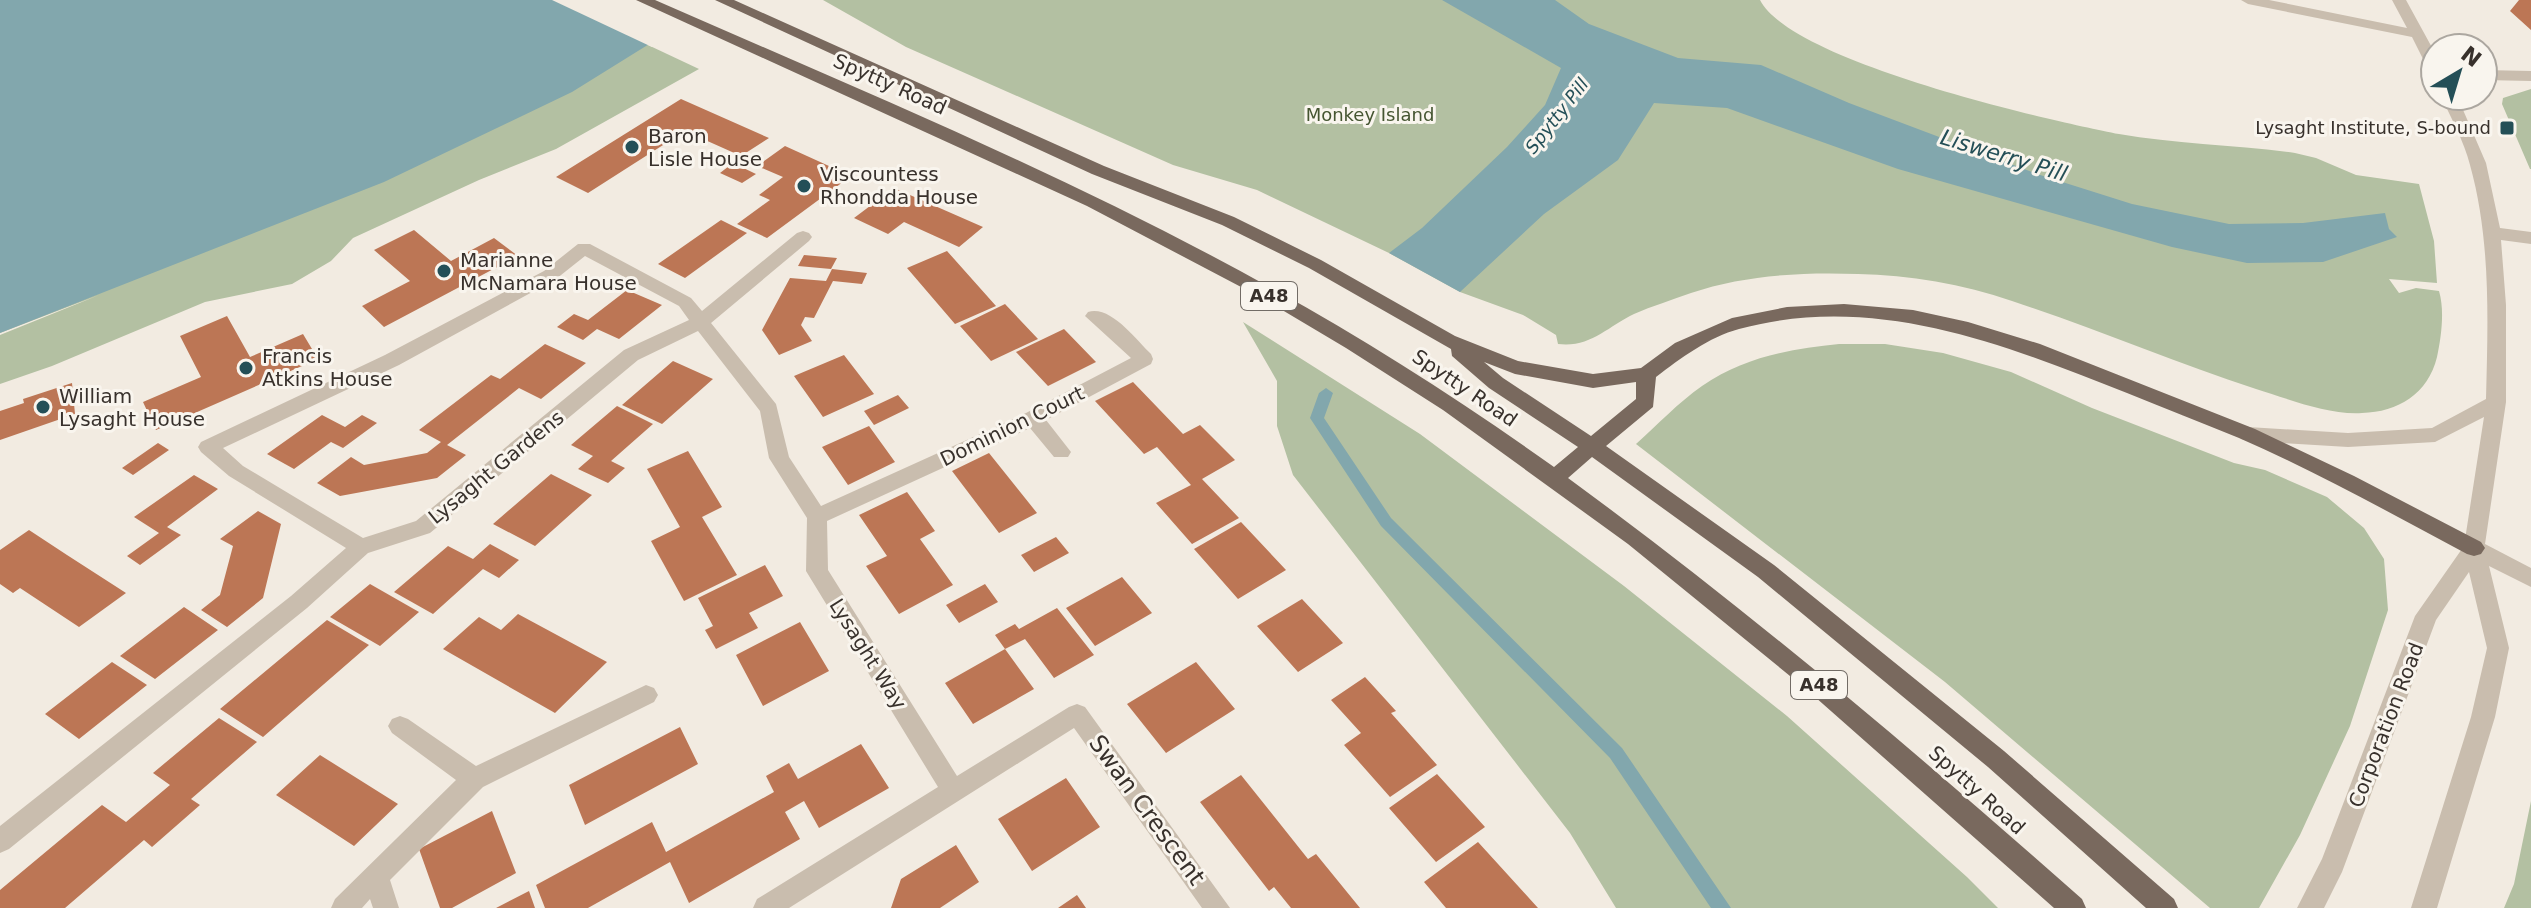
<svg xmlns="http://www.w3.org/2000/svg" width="2531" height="908" viewBox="0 0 2531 908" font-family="'DejaVu Sans',sans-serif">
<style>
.green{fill:#b3c0a2}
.water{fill:#82a7ad}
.pier{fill:#f2ebe1}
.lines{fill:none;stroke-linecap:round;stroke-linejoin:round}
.stream{fill:#82a7ad;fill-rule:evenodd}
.building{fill:#bc7655}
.minor{fill:#c9bdae;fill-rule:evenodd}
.major{fill:#79695e;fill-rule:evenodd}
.poi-dot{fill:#244f57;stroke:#f9f5ee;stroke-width:3}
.labels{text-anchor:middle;stroke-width:6;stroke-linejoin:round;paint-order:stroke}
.far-park-label{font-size:18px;fill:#455531;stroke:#f9f5ee}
.far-water-label{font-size:18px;font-style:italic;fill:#244f57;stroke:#f9f5ee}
.far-poi-label{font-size:18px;fill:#38312c;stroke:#f9f5ee;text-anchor:end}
.shield{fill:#f9f5ee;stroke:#726c66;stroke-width:2}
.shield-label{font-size:18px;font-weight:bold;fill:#38312c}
.street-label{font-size:20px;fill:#38312c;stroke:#f9f5ee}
.poi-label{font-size:20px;fill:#38312c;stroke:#f9f5ee;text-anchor:start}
.water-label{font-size:22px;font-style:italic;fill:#244f57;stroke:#f9f5ee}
.near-street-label{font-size:24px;fill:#38312c;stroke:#f9f5ee}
</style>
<rect width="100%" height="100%" fill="#f2ebe1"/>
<!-- green -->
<path class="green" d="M823,0H1760C1792,62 2047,120 2119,134C2175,144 2238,145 2295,153L2316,158L2356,175L2419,184L2434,241L2437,283L2389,279L2399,293L2416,288L2439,291C2445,311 2441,338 2437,357C2428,394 2398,412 2362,413C2327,415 2289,399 2256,389C2174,362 2094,328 2012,301C1963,284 1909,275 1858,274C1802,272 1744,275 1691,293C1672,300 1652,306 1634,314C1607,327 1590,348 1558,344L1556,335L1523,315L1460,292L1389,253L1257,190L1173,165L906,47Z
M648,45L699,69L556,149L479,180L353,238L331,261L292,284L205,302L52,366L0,384V335L99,295L0,333V106L111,71Z
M2531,89V169H2530L2502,104L2503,98Z
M1243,322L1420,434L1624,586L1787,716L1967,877L1998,908H1616L1570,833L1293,475L1277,426V381Z
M1839,344H1885L1943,353L2011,372L2092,408L2234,463L2265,470L2327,497L2364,528L2384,559L2388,610L2350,726L2300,835L2259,908H2210L1945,682L1636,444C1657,425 1679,402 1702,386C1744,357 1791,349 1839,344Z
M2531,801V908H2504L2514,884Z"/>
<!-- water -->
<path class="water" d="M0,0H720L572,92L384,182L0,333Z
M1442,0H1555L1589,24L1678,58L1761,65L1849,103L2037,174L2132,204L2229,224L2303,223L2385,213L2389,229L2397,237L2323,262L2247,263L2172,247L1898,169L1727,108L1654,103L1618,160L1544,214L1460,292L1389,253L1422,228L1507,147L1545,105L1561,68Z"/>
<!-- pier -->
<path class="pier" d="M552,0H724L652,47Z"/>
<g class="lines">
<!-- stream -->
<path class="stream" d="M1326,388L1333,393L1324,418L1391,518L1622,748L1731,908H1711L1610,758L1381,526L1310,418L1319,393Z"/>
</g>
<!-- building -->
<path class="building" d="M2519,0H2531V30L2510,11Z
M681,99L769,138L741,156L685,131L588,193L556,177Z
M785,146L851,176L767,238L737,224L770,200L759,195L783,177L757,166Z
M733,163L756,174L742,183L720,173Z
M894,188L983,227L959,247L904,222L888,234L854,218Z
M721,220L747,233L685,278L658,264Z
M414,230L451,261L494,238L518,256L384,327L362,306L410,281L374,250Z
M947,251L996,306L955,324L907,268Z
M804,255L837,258L831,269L798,266Z
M832,269L867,273L862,284L833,281L814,318L805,317L801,325L812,341L779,355L762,330L790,278L826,281Z
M627,290L662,305L619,339L597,329L583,340L557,327L574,314L588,320Z
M1005,304L1038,339L991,361L960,326Z
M227,316L250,357L303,334L318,359L156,430L143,402L201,377L180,336Z
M1064,329L1096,362L1048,386L1016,352Z
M545,344L586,363L541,399L519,388L447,445L466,455L437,478L340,496L317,483L351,457L364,465L427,453L441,442L419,430L491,375L500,379Z
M844,355L874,394L823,417L794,376Z
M673,361L713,379L662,424L622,405Z
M1133,382L1183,434L1200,425L1235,460L1202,479L1239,518L1192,544L1156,503L1191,485L1157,447L1144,454L1095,401Z
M72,383L75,414L0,440V411L24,403L23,399Z
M898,395L909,408L874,425L864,411Z
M617,406L653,424L611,461L625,468L608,483L578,469L593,456L571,445Z
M322,415L345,427L362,415L377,423L343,448L331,442L294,469L267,454Z
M869,426L895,462L848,485L822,447Z
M158,443L169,450L133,475L122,468Z
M688,451L722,507L702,517L737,575L684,601L651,541L680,527L647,469Z
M989,453L1037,513L999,533L952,471Z
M551,474L592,495L535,546L493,524Z
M194,475L218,489L167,527L181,535L140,565L127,556L159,533L134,517Z
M907,492L935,531L920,539L953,585L899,614L866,566L887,556L859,515Z
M258,511L281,524L263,598L227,627L201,610L220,595L233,546L220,539Z
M1241,522L1286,570L1238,599L1194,549Z
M29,530L67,555L126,593L79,627L20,588L13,593L0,584V550Z
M1056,537L1069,553L1034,572L1021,555Z
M490,544L519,560L499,578L483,569L433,614L394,592L448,546L473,559Z
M765,565L783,596L749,613L758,628L716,649L705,630L713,626L698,598Z
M1122,577L1152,613L1095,646L1066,608Z
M370,584L419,612L380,646L330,617Z
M985,584L998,602L959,623L946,605Z
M1302,599L1343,643L1298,672L1257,626Z
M184,607L218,630L155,679L120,656Z
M1057,608L1094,655L1054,678L1025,639L1005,649L995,635L1015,624L1019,629Z
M518,614L607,662L555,713L443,649L479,617L501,630Z
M327,620L369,645L263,737L220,709Z
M800,622L829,671L763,706L736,655Z
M1005,649L1034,689L973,724L945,683Z
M112,662L147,685L79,739L45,714Z
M1196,662L1235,709L1166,753L1127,704Z
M1365,677L1396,711L1391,713L1437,765L1390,797L1344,745L1361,733L1331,700Z
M219,718L257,742L191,799L200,805L152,847L144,840L65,908H0V890L102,805L126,822L170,785L153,773Z
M680,727L698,764L585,825L569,785Z
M861,744L889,788L819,828L804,801L785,812L800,839L689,903L670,862L588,908H545L536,885L652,822L666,852L774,792L766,776L789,763L798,779Z
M320,755L398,804L354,846L276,795Z
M1437,774L1485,827L1436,862L1389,808Z
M1241,775L1308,859L1316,854L1360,908H1291L1274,887L1269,891L1200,802Z
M1066,778L1100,827L1032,871L998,819Z
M492,811L516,873L452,908H440L419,849Z
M1478,842L1538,908H1446L1424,882Z
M956,845L979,882L940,908H891L901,879Z
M529,891L535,908H496Z
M1077,895L1086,908H1058Z"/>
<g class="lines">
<!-- minor -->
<path class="minor" d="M2241,0H2269L2407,28L2392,0H2406L2435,53V72L2427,67L2412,37L2248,4Z
M2483,70L2531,71V81L2483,80Z
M2441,96H2457L2486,163L2500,228L2531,232V244L2501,240L2506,305V402L2485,544L2531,568V587L2489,566L2509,648L2495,717L2437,908H2411L2471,717L2487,648L2469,572L2436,620L2342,872L2324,908H2297L2322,859L2415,616L2464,546L2484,417L2435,442L2348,447L2248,441L2241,439L2238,434L2241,429L2248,427L2348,433L2432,428L2486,399C2488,321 2491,240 2470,165C2464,141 2451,118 2441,96Z
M803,231L809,233L812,237L809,241L711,323L776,404L789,457L821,506L1026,413L1131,358L1085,316L1088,312C1111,305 1136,340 1151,354L1153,359L1151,364L1046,420L1071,452L1068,457H1054L1030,428L827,521L828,570L957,776L1069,707L1077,704L1085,707L1230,908H1202L1074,728L789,908H753L757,899L938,787L806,571L807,518L769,458L760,411L698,331L638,360L430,533L368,553L307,608L9,849L0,853V826L291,596L346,548L229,476L201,452L198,447L201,442L385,355L544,271L578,244H590L691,298L702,311L797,233ZM585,256L679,306L689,320L624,350L416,521L363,538L243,466L223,448L399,365L556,279Z
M646,685L654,688L658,695L654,702L483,787L390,880L399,908H373L370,899L362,908H331L335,899L456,780L392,733L388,726L392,719L400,716L408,719L476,766Z"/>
<!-- major -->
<path class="major" d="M636,0H655C863,91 1074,178 1273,289C1370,342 1464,403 1554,467L1578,447L1489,388L1452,356L1451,349L1309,268L1222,225L1092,174L715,0H734L1104,166L1234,217L1321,260L1455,336L1518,361L1593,374L1641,368L1675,343L1732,318L1787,307L1844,304L1913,310L1968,322L2040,344L2255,429L2354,476L2481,542L2485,548L2481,554L2474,556L2467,554C2392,514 2317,472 2239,438C2202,423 2164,408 2127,393C2003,344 1874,292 1739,329C1709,337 1681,358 1656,377L1653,407L1606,446L1774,565L2004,751L2174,899L2178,908H2146L1988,767L1758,577L1592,457L1568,478C1747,609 1916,752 2082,899L2086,908H2054L1806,689L1628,544L1443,410L1346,348L1262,298L1087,206ZM1484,362L1515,374L1593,388L1636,382V399L1591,436L1503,378Z"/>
</g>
<!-- markers -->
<g class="poi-dot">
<rect x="2499" y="120" width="16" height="16" rx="4"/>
<circle cx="632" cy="147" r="8"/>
<circle cx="804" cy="186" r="8"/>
<circle cx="444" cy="271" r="8"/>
<circle cx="246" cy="368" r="8"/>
<circle cx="43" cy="407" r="8"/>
</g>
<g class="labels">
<!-- far-park labels -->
<g class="far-park-label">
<text x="1370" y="121">Monkey Island</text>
</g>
<!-- far-water labels -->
<g class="far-water-label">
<text transform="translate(1557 116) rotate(-52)" y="6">Spytty Pill</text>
</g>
<!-- far-poi labels -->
<g class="far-poi-label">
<text x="2491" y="134">Lysaght Institute, S-bound</text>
</g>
<!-- shield labels -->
<g class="shield">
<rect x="1241" y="282" width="56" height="28" rx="6"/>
<rect x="1791" y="671" width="56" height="28" rx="6"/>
</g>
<g class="shield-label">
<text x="1269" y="302">A48</text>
<text x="1819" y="691">A48</text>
</g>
<!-- street labels -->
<g class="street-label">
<text transform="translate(890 84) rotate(24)" y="7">Spytty Road</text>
<text transform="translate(1465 388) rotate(34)" y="7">Spytty Road</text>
<text transform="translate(1012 426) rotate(-26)" y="7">Dominion Court</text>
<text transform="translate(496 467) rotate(-39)" y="7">Lysaght Gardens</text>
<text transform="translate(868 654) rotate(58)" y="7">Lysaght Way</text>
<text transform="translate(2386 725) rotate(-69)" y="7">Corporation Road</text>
<text transform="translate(1977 790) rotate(42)" y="7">Spytty Road</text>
</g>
<!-- poi labels -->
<g class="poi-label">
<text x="648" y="143">Baron<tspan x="648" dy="23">Lisle House</tspan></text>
<text x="820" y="181">Viscountess<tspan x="820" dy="23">Rhondda House</tspan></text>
<text x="460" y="267">Marianne<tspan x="460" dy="23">McNamara House</tspan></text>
<text x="262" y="363">Francis<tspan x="262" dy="23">Atkins House</tspan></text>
<text x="59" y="403">William<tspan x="59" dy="23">Lysaght House</tspan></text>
</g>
<!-- water labels -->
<g class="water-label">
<text transform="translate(2004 155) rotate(17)" y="8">Liswerry Pill</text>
</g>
<!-- near-street labels -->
<g class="near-street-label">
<text transform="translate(1147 810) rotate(54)" y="8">Swan Crescent</text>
</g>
</g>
<!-- north arrow -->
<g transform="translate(2459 72) rotate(38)"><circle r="38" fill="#f9f5ee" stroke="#aca7a0" stroke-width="2"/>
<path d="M0-6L14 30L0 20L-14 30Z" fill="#244f57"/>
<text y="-12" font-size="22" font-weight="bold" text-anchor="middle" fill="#38312c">N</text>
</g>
</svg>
